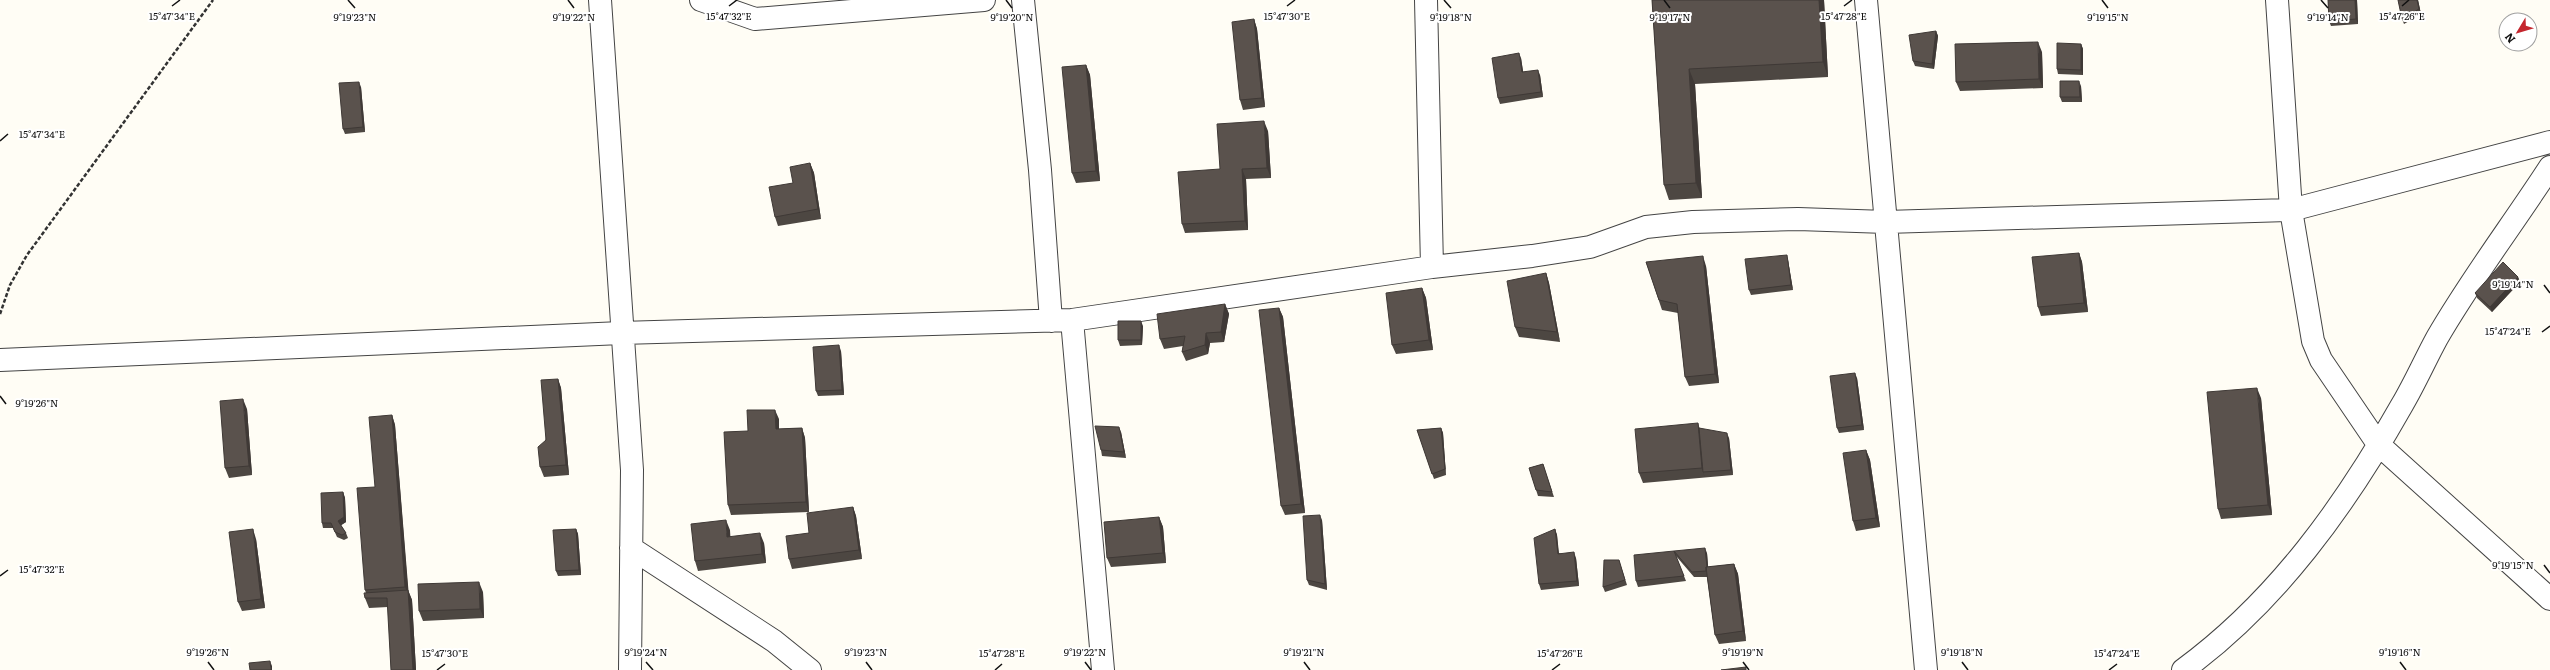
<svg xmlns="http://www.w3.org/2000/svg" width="2550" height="670" viewBox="0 0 2550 670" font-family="Literata,serif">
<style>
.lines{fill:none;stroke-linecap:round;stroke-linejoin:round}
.minor-casing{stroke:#444;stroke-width:24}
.path{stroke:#333;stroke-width:2.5;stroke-dasharray:4 2;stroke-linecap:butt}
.minor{stroke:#fff;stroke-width:22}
.wall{fill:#4d4742}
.shaded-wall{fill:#3f3936}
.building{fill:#5a524d;stroke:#3f3936}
.ticks{fill:none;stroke:#111;stroke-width:1.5}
.ticks-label{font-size:10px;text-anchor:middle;fill:#111;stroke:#fff;stroke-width:4;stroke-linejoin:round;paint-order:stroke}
</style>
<rect width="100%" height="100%" fill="#fffdf5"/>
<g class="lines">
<!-- minor casing -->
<g class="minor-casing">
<path id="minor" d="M600,0L632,470L630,670
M701,0L755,19L984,0
M1023,0L1040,170L1051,321
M1426,0L1432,267
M1866,0L1926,670
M2277,0L2291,210L2313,341L2321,360L2378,444L2550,599
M1072,320L1103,670
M0,360L621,333L1072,320L1432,267L1532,256L1590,247L1646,227L1693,222L1798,219L1886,222L2291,210L2550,142
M631,548L774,641L810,670
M2183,670C2277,601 2345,506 2402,405C2415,383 2425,360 2437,338C2471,279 2513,224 2550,167"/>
</g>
<!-- path -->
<path class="path" d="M0,314L10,285L27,255L213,0"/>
<!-- minor -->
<use href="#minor" class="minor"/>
</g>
<!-- wall -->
<path class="wall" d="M1652,0H1824L1828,77L1695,84L1702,198L1669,200L1664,185Z
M2328,0H2357L2358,24L2331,26L2329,21Z
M2398,0H2418L2421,14L2404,24L2402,19Z
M1254,19L1257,29L1265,107L1243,110L1240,100Z
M1936,31L1938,36L1934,69L1915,66L1913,61Z
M2081,44L2083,49V75L2058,74L2057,69Z
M2042,52L2043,88L1960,91L1956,82Z
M1521,58L1523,72L1540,75L1543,97L1500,104L1498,98Z
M1086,65L1090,75L1100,181L1076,183L1072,173Z
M2081,86L2082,102H2062L2060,97Z
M361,87L365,132L345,134L343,129Z
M1268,131L1271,178L1246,179L1248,230L1185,233L1182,224L1220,169Z
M810,163L814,173L821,219L778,226L775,217L793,183Z
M2079,253L2082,262L2088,312L2041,316L2038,307Z
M1788,260L1793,290L1751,295L1749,290Z
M1646,262L1706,266L1719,383L1689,386L1685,377L1678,313L1662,310Z
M1546,273L1549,283L1560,342L1519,337L1515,327Z
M2518,277L2520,282L2492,312L2477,298L2475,293Z
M1422,288L1426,298L1433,350L1396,354L1392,345Z
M1225,304L1229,314L1224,342L1210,343L1208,354L1186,361L1182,352L1183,346L1164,349L1160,339Z
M1279,308L1283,317L1305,513L1285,515L1281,506Z
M1143,326L1142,345L1120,346L1118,340Z
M841,351L844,395L818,396L816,391Z
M1857,378L1864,430L1839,433L1837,428Z
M558,379L561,388L569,475L544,477L540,467Z
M2261,398L2272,515L2221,519L2218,509Z
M247,409L252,475L229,478L225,468Z
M392,415L395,425L408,590L412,600L416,670H391L388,607L369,608L365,598L366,593L365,590L375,487Z
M779,419V429L802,428L805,438L809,512L731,515L728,505L748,431Z
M1698,423L1699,428L1729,438L1733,475L1643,483L1639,473Z
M1441,428L1443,433L1446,475L1434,479L1417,430Z
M1121,432L1126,458L1102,456L1101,450Z
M1866,450L1870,460L1880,527L1856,531L1853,521Z
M1543,464L1554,497L1538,496L1529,468Z
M343,492L345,498L346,522L341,525L346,533L348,538L344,540L337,537L333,528H323L322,523Z
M853,507L856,516L862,559L792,569L789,559L809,533Z
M1159,517L1163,527L1166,563L1111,567L1107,558Z
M1322,520L1327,590L1309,585L1307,580Z
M576,529L578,534L581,575L558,576L556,571Z
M1555,529L1557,535L1559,553L1576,558L1579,586L1541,590L1539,584Z
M730,530V537L764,543L766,563L698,571L695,561Z
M256,539L265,608L242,611L238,602Z
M1674,551L1707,553L1708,567L1734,564L1738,574L1746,641L1719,644L1715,635L1707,577H1694L1676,556L1686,581L1638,587L1636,581Z
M1619,560L1627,585L1605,592L1603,587Z
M483,592L484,618L423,621L419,611Z"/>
<!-- shaded-wall -->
<path class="shaded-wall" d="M1819,0H1824L1828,77L1823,62Z
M2355,0H2357L2358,24L2356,19Z
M2417,0H2418L2421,14L2419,9Z
M1254,19L1257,29L1265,107L1262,98Z
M1936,31L1938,36L1934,69L1932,64Z
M2038,42L2042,52L2043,88L2039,79Z
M2081,44L2083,49V75L2081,70Z
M1519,53L1521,58L1524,77L1522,72Z
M1086,65L1090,75L1100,181L1096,171Z
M1689,69L1695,84L1702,198L1696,183Z
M1538,70L1540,75L1543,97L1541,92Z
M2079,81L2081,86L2082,102L2080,97Z
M359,82L361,87L365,132L363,127Z
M1264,121L1268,131L1271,178L1267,168Z
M810,163L814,173L821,219L818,209Z
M1242,169L1246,179L1248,230L1245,221Z
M2079,253L2082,262L2088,312L2084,303Z
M1787,255L1788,260L1793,290L1791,285Z
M1703,256L1706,266L1719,383L1715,374Z
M1546,273L1549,283L1560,342L1557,332Z
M2518,277L2520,282L2492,312L2490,307Z
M1422,288L1426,298L1433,350L1429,340Z
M1225,304L1229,314L1224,342L1221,332Z
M1279,308L1283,317L1305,513L1301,504Z
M1141,321L1143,326L1142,345L1141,340Z
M1206,333L1210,343L1208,354L1205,345Z
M839,345L841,351L844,395L842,390Z
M1855,373L1857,378L1864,430L1862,425Z
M558,379L561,388L569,475L566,465Z
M2257,388L2261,398L2272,515L2268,505Z
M243,399L247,409L252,475L249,466Z
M775,410L779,419V439L776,429Z
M392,415L395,425L409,597L405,587Z
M1698,423L1701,433L1703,472L1705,478L1702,468Z
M1119,427L1121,432L1126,458L1124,452Z
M802,428L805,438L809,512L806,502Z
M1441,428L1443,433L1446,475L1445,469Z
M1727,433L1729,438L1733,475L1731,470Z
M1866,450L1870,460L1880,527L1876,518Z
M343,492L345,498L346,522L340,526L338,521Z
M853,507L856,516L862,559L859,550Z
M1320,515L1322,520L1327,590L1325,584Z
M1159,517L1163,527L1166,563L1163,553Z
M726,520L730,530L731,547L727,537Z
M253,529L256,539L265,608L261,599Z
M576,529L578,534L581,575L579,570Z
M1555,529L1557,535L1559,559L1558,554Z
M760,533L764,543L766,563L762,554Z
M1705,548L1707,553L1709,577L1707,571Z
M1574,552L1576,558L1579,586L1577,581Z
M1734,564L1738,574L1746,641L1743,631Z
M479,582L483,592L484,618L480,609Z
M408,590L412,600L416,670H413Z
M270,661L272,666V670H271Z"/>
<!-- building -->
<path class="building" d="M1652,0H1819L1823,62L1689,69L1696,183L1664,185Z
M2328,0H2355L2356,19L2329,21Z
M2398,0H2417L2419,9L2402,19Z
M1254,19L1262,98L1240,100L1232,22Z
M1936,31L1932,64L1913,61L1909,35Z
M2038,42L2039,79L1956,82L1955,44Z
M2057,43L2081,44V70L2057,69Z
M1519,53L1522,72L1538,70L1541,92L1498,98L1492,58Z
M1086,65L1096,171L1072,173L1062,67Z
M2060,81H2079L2080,97H2060Z
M359,82L363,127L343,129L339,83Z
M1264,121L1267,168L1242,169L1245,221L1182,224L1178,172L1220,169L1217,124Z
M810,163L818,209L775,217L769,187L793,183L790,167Z
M2079,253L2084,303L2038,307L2032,257Z
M1787,255L1791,285L1749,290L1745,259Z
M1703,256L1715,374L1685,377L1677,304L1659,300L1646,262Z
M2503,262L2518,277L2490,307L2475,293Z
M1546,273L1557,332L1515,327L1507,281Z
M1422,288L1429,340L1392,345L1386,293Z
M1225,304L1221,332L1206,333L1205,345L1182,352L1185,336L1160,339L1157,314Z
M1279,308L1301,504L1281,506L1259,310Z
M1118,321H1141V340H1118Z
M839,345L842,390L816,391L813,347Z
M1855,373L1862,425L1837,428L1830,376Z
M558,379L566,465L540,467L538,447L546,440L541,380Z
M2257,388L2268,505L2218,509L2207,392Z
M243,399L249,466L225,468L220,401Z
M747,410H775L776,429L802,428L806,502L728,505L724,432L748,431Z
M392,415L405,587L365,590L357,488L375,487L369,417Z
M1698,423L1702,468L1639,473L1635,429Z
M1095,426L1119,427L1124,452L1101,450Z
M1441,428L1445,469L1432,474L1417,430Z
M1699,428L1727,433L1731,470L1703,472Z
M1866,450L1876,518L1853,521L1843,453Z
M1543,464L1552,492L1536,490L1529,468Z
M343,492L344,517L338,521L346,533L342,535L335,532L331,523H322L321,493Z
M853,507L859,550L789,559L786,536L809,533L807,513Z
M1320,515L1325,584L1307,580L1303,516Z
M1159,517L1163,553L1107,558L1104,522Z
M726,520L727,537L760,533L762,554L695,561L691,524Z
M253,529L261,599L238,602L229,532Z
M576,529L579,570L556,571L553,530Z
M1555,529L1558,554L1574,552L1577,581L1539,584L1534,538Z
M1705,548L1707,567H1706V571L1692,572L1674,551L1684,576L1636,581L1634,555L1674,551Z
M1604,560H1619L1625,580L1603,587Z
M1734,564L1743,631L1715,635L1706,567Z
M479,582L480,609L419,611L418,584Z
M408,590L413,670H391L387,598H365L364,593Z
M270,661L271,670H250L249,663Z
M1746,667V670H1721Z"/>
<!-- ticks -->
<path class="ticks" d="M348,0L355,8M568,0L574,8M1006,0L1012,8M1444,0L1451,8M1664,0L1670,8M2102,0L2108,8M2321,0L2328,8M172,6L180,0M729,6L737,0M1287,6L1295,0M1844,6L1852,0M2402,6L2409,0M0,141L8,134M2544,285L2550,293M2542,332L2550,326M0,396L6,404M2544,565L2550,573M0,576L8,570M208,662L214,670M646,662L653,670M866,662L872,670M1085,662L1091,670M1304,662L1310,670M1743,662L1749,670M1962,662L1968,670M2400,662L2406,670M437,670L445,664M995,670L1002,664M1552,670L1560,664M2109,670L2117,664"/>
<g class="ticks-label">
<text x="172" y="20">15°47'34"E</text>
<text x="729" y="20">15°47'32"E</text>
<text x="2402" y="20">15°47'26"E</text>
<text x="1287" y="20">15°47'30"E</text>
<text x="1844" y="20">15°47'28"E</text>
<text x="2328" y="21">9°19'14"N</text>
<text x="355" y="21">9°19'23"N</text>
<text x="574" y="21">9°19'22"N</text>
<text x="1012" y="21">9°19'20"N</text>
<text x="1451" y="21">9°19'18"N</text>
<text x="1670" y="21">9°19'17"N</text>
<text x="2108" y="21">9°19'15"N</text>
<text x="42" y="138">15°47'34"E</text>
<text x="2513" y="288">9°19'14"N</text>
<text x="2508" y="335">15°47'24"E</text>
<text x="37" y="407">9°19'26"N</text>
<text x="2513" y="569">9°19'15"N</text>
<text x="42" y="573">15°47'32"E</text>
<text x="208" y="656">9°19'26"N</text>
<text x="646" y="656">9°19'24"N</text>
<text x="866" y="656">9°19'23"N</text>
<text x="1085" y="656">9°19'22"N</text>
<text x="1304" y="656">9°19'21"N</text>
<text x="1743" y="656">9°19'19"N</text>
<text x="1962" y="656">9°19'18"N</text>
<text x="2400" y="656">9°19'16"N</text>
<text x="445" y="657">15°47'30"E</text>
<text x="1002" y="657">15°47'28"E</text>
<text x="1560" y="657">15°47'26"E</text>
<text x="2117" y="657">15°47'24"E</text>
</g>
<!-- north arrow -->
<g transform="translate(2518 32) rotate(232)"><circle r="19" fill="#ffffff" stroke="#a0a0a0"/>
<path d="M0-3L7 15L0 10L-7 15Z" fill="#c4262e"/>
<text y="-6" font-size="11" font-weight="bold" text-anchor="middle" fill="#111111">N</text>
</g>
</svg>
